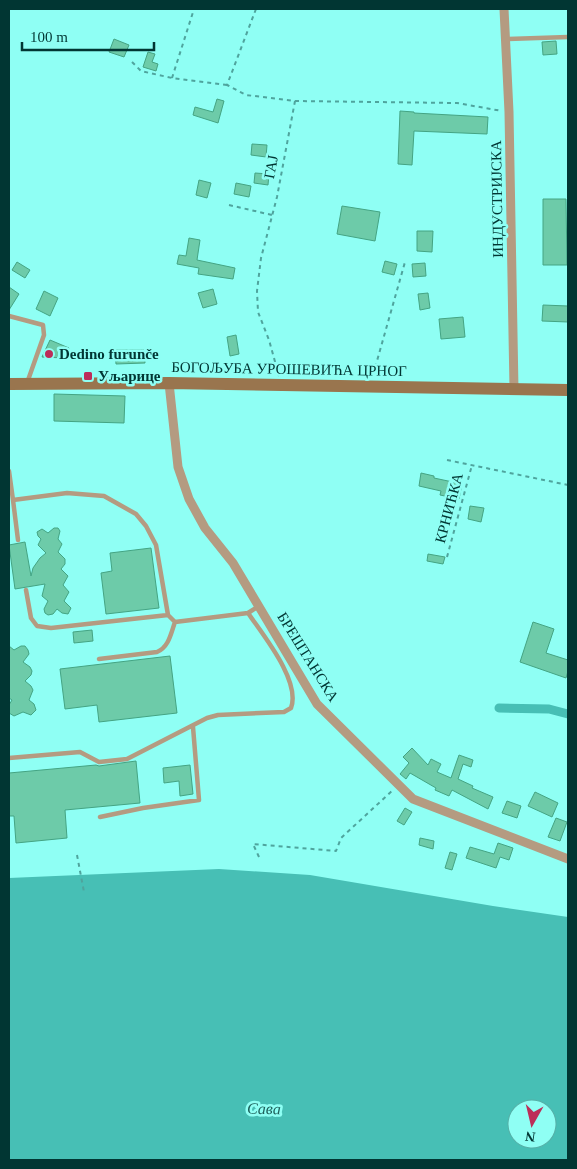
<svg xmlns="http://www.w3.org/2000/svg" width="577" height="1169" viewBox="0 0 577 1169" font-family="Georgia,serif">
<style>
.water{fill:#47bfb5;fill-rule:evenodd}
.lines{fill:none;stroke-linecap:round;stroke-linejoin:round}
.canal{stroke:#47bfb5;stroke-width:9}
.building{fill:#6dcba9;stroke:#44a483}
.path{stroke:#4fa49d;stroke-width:2;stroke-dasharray:4 4;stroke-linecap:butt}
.lane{stroke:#b49b81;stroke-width:4.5}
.street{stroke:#b49b81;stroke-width:9}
.secondary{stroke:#99754e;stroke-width:12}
.poi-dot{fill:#bc2d59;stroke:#8ffff4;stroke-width:2}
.labels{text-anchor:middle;stroke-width:5;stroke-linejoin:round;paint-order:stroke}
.street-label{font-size:15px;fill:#013633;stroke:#8ffff4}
.poi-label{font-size:15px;font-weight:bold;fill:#013633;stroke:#8ffff4;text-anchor:start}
.water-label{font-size:16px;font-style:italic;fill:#1f605b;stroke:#8ffff4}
</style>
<rect width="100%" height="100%" fill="#8ffff4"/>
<!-- water -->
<path class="water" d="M219,869L310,875L493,906L568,917V1160H9V878ZM517,1109H547V1139H517Z"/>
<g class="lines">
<!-- canal -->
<path class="canal" d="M499,708L549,709L568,714"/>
</g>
<!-- building -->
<path class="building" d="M114,39L129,45L124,57L109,52Z
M556,41L557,54L543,55L542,42Z
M148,52L155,54L152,62L158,64L156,71L143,67Z
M217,99L224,101L218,123L193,115L195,107L213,112Z
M400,111L414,112V113L488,117L487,134L414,131L412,165L398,164Z
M252,144L267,145L266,157L251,155Z
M255,173L269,174L268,185L254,183Z
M199,180L211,183L207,198L196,195Z
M236,183L251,186L249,197L234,194Z
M543,199H566L567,265H543Z
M342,206L380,212L375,241L337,234Z
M417,231H433L432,252L417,251Z
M189,238L200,240L197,260L235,268L233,279L198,274L199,268L177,264L179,255L186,256Z
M385,261L397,264L394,275L382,272Z
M17,262L30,270L25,278L12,270Z
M425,263L426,276L413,277L412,264Z
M9,287L19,294L9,310Z
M213,289L217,304L203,308L198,293Z
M44,291L58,298L50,316L36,309Z
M428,293L430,308L420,310L418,294Z
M543,305L568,306V322L542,321Z
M463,317L465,337L441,339L439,319Z
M236,335L239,354L230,356L227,337Z
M50,340L69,348L64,358L42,357Z
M115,350H144L145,363L116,364Z
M54,394L125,396L124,423L54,421Z
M421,473L434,476V478L462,484L459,499L440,495L441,491L419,486Z
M470,506L484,508L481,522L468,519Z
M54,528H58L60,531L58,539L62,544L58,552L65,559V564L61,569L68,576L63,585L69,592L64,601L71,608L68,614L62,613L57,609L53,614L48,615L45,613L44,609L48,601L42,596L45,584L15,589L9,545L25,542L31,576L33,568L40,558L46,553L38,545L41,539L38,536L37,532L42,529L48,533Z
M151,548L159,608L106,614L101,573L112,571L110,553Z
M428,554L445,557L443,564L427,561Z
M533,622L554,629L546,653L568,660V671L566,678L520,662Z
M92,630L93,641L74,643L73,632Z
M9,646L14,650L21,646H25L28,650L29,654L23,662L30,667L32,671L31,675L25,681L31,686L33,690L29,700L34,704L36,710L31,715L23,712L14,716L9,713V705L12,700L9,698Z
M170,656L177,713L99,722L97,705L65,709L60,669Z
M412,748L428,765L431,759L441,764L437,772L451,778L459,755L473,760L471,767L463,764L458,779L473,786L472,788L493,797L488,809L452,790L449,796L435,790L436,788L410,773L406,779L400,774L409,763L403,757Z
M136,761L140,803L65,810L67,838L16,843L14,816H9V773L96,765L99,766Z
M190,765L193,794L180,796L179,781L164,783L163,768Z
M535,792L558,803L552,817L528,806Z
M507,801L521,806L517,818L502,813Z
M405,808L412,812L404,825L397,821Z
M556,818L567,822L560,841L548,837Z
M420,838L434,841L433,849L419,845Z
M498,843L513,848L509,860L500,857L496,868L466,858L470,847L494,854Z
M450,852L457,854L452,870L445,868Z"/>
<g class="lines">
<!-- path -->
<path class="path" d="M256,9L227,85L246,95L295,101L277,197L261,258L257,291L258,312L269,340L279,376
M132,62L141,71L172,78L227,85
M172,78L194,9
M295,101L457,103L502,111
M229,205L272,215
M373,375L405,262
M447,460L568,485
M447,557L472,465
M77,855L84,892
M259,857L253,844L336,851L341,838L393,790"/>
<!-- lane -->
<path class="lane" d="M506,39L568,37
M9,316L43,325L44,335L27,383
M9,471L13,500L67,493L104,496L136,514L146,526L156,545L168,615
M13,500L18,540
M26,590L31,618L37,626L51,628L168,615L175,622L248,613L259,606
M99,659L157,652C169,647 171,633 175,622
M9,758L80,752L99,762L127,759L207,718L218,715L284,712L291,708C301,681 263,635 248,613
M100,817L143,808L199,800L193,727"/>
<!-- street -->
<path class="street" d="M504,9L509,112L514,389
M169,383L178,467L189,499L205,528L233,563L317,704L413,799L568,859"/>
<!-- secondary -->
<path class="secondary" d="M9,384L169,383L568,390"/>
</g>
<!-- markers -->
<g class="poi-dot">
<circle cx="49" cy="354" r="5"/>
<rect x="83" y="371" width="10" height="10" rx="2.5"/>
</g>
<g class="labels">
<!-- street labels -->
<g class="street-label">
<text transform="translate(271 167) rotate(-79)" y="5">ГАЈ</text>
<text transform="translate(497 199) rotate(-91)" y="5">ИНДУСТРИЈСКА</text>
<text transform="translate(289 369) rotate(1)" y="5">БОГОЉУБА УРОШЕВИЋА ЦРНОГ</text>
<text transform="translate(449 508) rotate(-75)" y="5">КРНИЋКА</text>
<text transform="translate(308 657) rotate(58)" y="5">БРЕШТАНСКА</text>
</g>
<!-- poi labels -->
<g class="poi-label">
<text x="59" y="359">Dedino furunče</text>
<text x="98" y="381">Уљарице</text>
</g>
<!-- water labels -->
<g class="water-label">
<text transform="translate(264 1108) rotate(1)" y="6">Сава</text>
</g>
</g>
<!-- border -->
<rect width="577" height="1169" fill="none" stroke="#013633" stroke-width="20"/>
<!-- north arrow -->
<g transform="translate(532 1124) rotate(188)"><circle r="24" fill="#8ffff4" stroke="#56afa7"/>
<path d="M0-4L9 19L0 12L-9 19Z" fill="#bc2d59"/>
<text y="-8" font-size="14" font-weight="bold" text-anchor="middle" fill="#013633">N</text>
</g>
<!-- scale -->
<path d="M22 42v8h132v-8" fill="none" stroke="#013633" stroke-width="2.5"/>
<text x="30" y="42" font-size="15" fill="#013633" stroke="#8ffff4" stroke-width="4" paint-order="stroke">100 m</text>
</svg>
